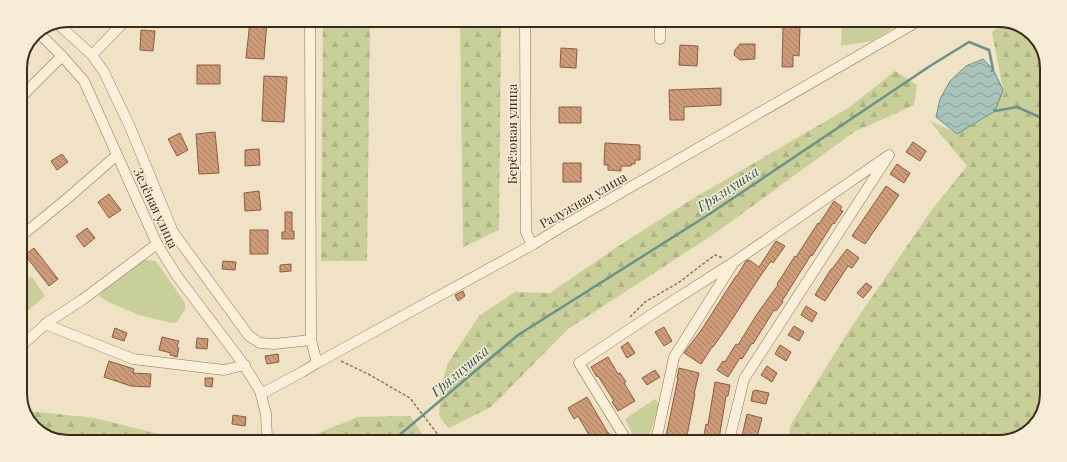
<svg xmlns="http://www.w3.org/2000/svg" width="1067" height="462" viewBox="0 0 1067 462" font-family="'Playfair Display',serif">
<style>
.forest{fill:url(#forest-firs)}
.park{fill:#c9cf98}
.water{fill:url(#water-waves);stroke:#6d9288}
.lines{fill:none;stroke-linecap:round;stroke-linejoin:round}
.stream{stroke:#6d9288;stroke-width:2.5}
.building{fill:url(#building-back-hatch);stroke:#8c5c3f}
.minor-casing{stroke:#8c745a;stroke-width:11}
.path{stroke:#8c745a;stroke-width:1.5;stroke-dasharray:3 2;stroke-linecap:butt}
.minor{stroke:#faefd9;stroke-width:10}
.labels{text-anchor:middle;stroke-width:3;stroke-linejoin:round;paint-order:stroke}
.street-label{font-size:13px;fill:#3b2c1e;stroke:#f7ecd5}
.water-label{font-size:14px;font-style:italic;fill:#2d5b58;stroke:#f7ecd5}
.rim{fill:none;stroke:#3b2c1e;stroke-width:2}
</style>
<defs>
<pattern id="forest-firs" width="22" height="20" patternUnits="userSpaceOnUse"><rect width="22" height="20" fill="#c9cf98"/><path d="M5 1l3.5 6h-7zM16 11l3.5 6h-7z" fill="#aeb283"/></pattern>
<pattern id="water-waves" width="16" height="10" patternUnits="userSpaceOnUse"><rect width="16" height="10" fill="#a7c3ba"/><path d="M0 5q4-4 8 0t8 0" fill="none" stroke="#899f97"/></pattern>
<pattern id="building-back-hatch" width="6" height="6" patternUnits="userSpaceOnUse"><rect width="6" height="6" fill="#cf9c79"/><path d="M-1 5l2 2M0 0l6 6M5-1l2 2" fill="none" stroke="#a97f63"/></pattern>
</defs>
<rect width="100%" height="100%" fill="#f0e2c5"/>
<!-- forest -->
<path class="forest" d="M323,21H370L367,261H321Z
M460,21L501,22L499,230L463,247Z
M1003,24C1007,24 1014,22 1018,24C1031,31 1042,52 1047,64L1043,412L1026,434L999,442L788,441L791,424L850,329L931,211L967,166L930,121L957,133L995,111L1003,90L992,32Z
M895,71L917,85L914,105L854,132L714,234L568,329L491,407L449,428L439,416L441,386L448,363L479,316L515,292L550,293L617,247L694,198L850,107Z
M24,409L30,411L94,418L180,439L50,438L30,423Z
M410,416L423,435V440L312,439V436L358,417Z"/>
<!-- park -->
<path class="park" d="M842,23H901L872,41L841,46Z
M142,259L156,261L185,303V309L177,322L171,323L139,315L108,302L99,296L102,291Z
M31,276L45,296L20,317V284Z
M655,399L659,404L648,441H636L625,419Z"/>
<!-- water -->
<path class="water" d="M983,59L993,69L1003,90L995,111L957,134L936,117L940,99L950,81L966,66Z"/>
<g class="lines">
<!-- stream -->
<path class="stream" d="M994,110L995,111L1017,107L1046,120
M40,431L83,439
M390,440L397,437L518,335L708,215L930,66L969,42L989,50L993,69L992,71"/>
</g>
<!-- building -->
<path class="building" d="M250,21H267L264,59L246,58Z
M783,27H800L799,56L793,55V67H782Z
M141,30L155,31L153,51L140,50Z
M740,44H755V59L740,60L734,55L735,50Z
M680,45L698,46L697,66L679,65Z
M561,48L577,49L576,68L560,67Z
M197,65H220V84H197Z
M264,76L287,77L284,122L262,121Z
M721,88V105L684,107V120H670L669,90Z
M559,107H581V123H559Z
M215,132L219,173L199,174L196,134Z
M180,133L188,150L177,156L168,139Z
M913,142L926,151L920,161L906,152Z
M605,143L640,145V160H635V164H631V166H621V171L608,170V165H604Z
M259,149L260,165L245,166V150Z
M62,154L68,162L57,170L51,161Z
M563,163H581V182H563Z
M897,164L910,173L904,183L890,174Z
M886,186L899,195L865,244L852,236Z
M259,191L261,210L245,211L244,193Z
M109,194L121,210L109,218L98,202Z
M834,201L842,207L840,210L843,211L834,224L833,223L812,256L811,255L782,301L783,302L776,311L774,310L753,344L752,343L742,359L740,358L728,377L717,370L723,361L725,362L736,344L738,345L757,314L778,285L777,284L795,256L796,257L818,223L819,224Z
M285,212H292V231H294V239H282V232H285Z
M87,228L95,238L84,247L76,236Z
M250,230H268V254H250Z
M776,241L785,246L773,263L771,261L759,278L725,330L713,347H712L701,364L684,353L702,329L736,276H737L746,261L749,260L759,267Z
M34,248L58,279L49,286L25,255Z
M847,249L859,258L852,268L848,266L825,301L815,295L831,269H832Z
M223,261L236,262L235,270L222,269Z
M291,264V271L280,272V265Z
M866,283L872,287L863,298L857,293Z
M463,291L465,296L458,301L455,295Z
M806,306L817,313L812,322L801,315Z
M794,326L804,332L799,341L788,335Z
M664,327L672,341L664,346L655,332Z
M115,328L127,333L124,341L112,337Z
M162,337L179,341L177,347L179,348L177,357L170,355L171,353L159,350Z
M197,338L208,339L207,349L196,348Z
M628,342L635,353L627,358L621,347Z
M780,345L791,352L786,361L775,354Z
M278,354L279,362L267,364L265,356Z
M608,357L618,374L620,373L626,382L624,383L635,401L618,411L612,402L614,401L598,376L597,377L591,367Z
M109,361L134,369L133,373L151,374L150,387L131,386L104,377Z
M767,366L777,373L772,382L761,375Z
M679,368L699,373L694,394H695L686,441H665L678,378H677Z
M655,370L660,377L647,385L642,378Z
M205,378H213L212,387L205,386Z
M715,382L730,385L728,396H726L719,439L704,435L706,424L708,425Z
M755,390L769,393L766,404L751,401L753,391H755Z
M587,397L608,433H609L614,441L592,440L578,416L574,419L568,408Z
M747,414L762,418L756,441H741Z
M233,415L246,417L245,426L232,424Z"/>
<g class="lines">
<!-- minor casing -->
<g class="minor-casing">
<path id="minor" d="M310,21L311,340L317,363
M525,22L526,232L532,245
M660,22V39
M58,24L92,55L104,72L130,127L173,232L249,336L260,343L274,344L311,340
M38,32L62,56L84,81L157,244L177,276L242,362L260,391L266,414L267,439
M92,55L126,20
M20,98L62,56
M20,237L69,197L117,155
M45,324L133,359L224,370L245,365
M20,347L48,322L82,300L157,244
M261,394L302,372L317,363L532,245L558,229L915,23
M627,441L579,363L654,313L734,262L889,155L744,379L729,441
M656,441L674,357L732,265"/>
</g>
<!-- path -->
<path class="path" d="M630,317L645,302L678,283L715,255L723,258
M341,361L370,375L410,398L442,440"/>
<!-- minor -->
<use href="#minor" class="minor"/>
</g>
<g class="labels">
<!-- street labels -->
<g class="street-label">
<text transform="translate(512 134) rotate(-90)" y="5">Берёзовая улица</text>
<text transform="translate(583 200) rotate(-30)" y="5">Радужная улица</text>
<text transform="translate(156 208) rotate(65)" y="5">Зелёная улица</text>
</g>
<!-- water labels -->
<g class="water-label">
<text transform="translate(728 189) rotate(-33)" y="5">Грязнушка</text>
<text transform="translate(460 371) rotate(-40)" y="5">Грязнушка</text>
</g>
</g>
<!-- crop -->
<path d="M0 0H1067V462H0ZM68 27H999A41 41 0 0 1 1040 68V394A41 41 0 0 1 999 435H68A41 41 0 0 1 27 394V68A41 41 0 0 1 68 27Z" fill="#f7ecd5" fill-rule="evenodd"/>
<path class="rim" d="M68 27H999A41 41 0 0 1 1040 68V394A41 41 0 0 1 999 435H68A41 41 0 0 1 27 394V68A41 41 0 0 1 68 27Z"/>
</svg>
